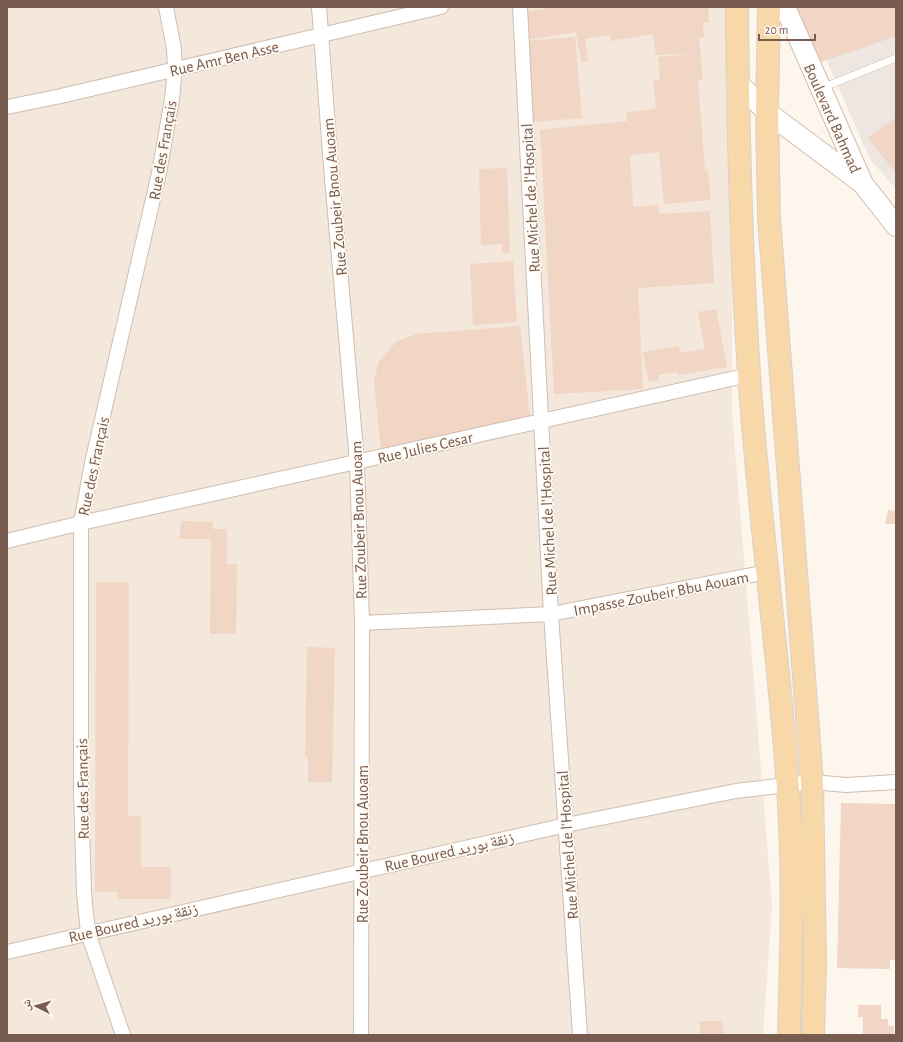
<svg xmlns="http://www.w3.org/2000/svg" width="903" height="1042" viewBox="0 0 903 1042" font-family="'Alegreya Sans','Noto Naskh Arabic',sans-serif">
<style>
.residential{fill:#f4e7db}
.industrial{fill:#ede6e1}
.building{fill:#f1d5c5}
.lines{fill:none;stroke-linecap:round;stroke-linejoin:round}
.service-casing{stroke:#cfbeb1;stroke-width:8}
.minor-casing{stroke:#cfbeb1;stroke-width:16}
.secondary-casing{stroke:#d2beaf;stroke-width:22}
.primary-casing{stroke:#d9d1ce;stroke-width:24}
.service{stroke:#fff;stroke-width:7}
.minor{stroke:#fff;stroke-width:14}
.secondary{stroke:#fff;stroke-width:20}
.primary{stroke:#f8d7a8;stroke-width:22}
.labels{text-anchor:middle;stroke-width:3.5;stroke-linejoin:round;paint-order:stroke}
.street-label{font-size:16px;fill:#785c4f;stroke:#fffaf3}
</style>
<rect width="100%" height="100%" fill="#fcf6ed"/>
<!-- residential -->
<path class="residential" d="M7,7H733L732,412L772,905L763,1035H7Z"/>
<!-- industrial -->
<path class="industrial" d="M803,7H896V189L870,159Z"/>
<!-- building -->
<path class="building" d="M555,7H708L709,22L703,23L704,37L699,38L703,80L698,81L705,170L708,169L711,200L664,204L659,152L630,155L633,207L659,205V214L710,211L714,283L638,288L643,389L554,394L540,130L627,121L626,112L656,109L653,80H660L658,57L698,53L656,55L653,34L610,41V35L585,39L588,61L581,62L576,32L526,40L522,12Z
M797,7H896V36L818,63Z
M575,37L582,118L532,122L525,41Z
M896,117V173L868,138Z
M507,168L510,253H502V244L481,245L479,169Z
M513,261L517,322L473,325L470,264Z
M716,309L727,367L678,375V372L658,375L659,380L649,382L643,352L679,346L680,353L705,349L698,312Z
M520,326L530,417L381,450L374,381L379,361L397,341L417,334Z
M888,510L896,511V524H885Z
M181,521L213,522V529H227V564H237L236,634H210L211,539H180Z
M96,582H129L128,816H141V867H171V899H117V892H95Z
M307,647L335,648L332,782H308V757H305Z
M841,803L896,804V960H890V969L837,968Z
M858,1005H881V1019H888V1026H894V1035H863V1017H858Z
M700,1021H723V1035H700Z"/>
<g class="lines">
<!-- service casing -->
<g class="service-casing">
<path id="service" d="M822,88L896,58"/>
</g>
<!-- minor casing -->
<g class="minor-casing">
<path id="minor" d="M319,7L331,167L357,462L362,623L361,1035
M520,7L551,614L580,1035
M7,107L61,96L441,7
M7,541L81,523L749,375
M362,623L551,614L767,572
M7,952L566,825L736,791L812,782L846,785L896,782
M123,1035L88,933L84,893L81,793V523L92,463L159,173L172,99L175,69L174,49L166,7"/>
</g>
<!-- secondary casing -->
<g class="secondary-casing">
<path id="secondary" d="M785,7L863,184L896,226
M738,83L767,112L862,183"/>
</g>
<!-- primary casing -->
<g class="primary-casing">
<path id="primary" d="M737,7C738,129 741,252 749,374C759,524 782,673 790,823C793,893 791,964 789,1035
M769,7L767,112L769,218L812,782L815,964L813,1035"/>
</g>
<!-- service -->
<use href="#service" class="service"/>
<!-- minor -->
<use href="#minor" class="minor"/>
<!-- secondary -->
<use href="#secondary" class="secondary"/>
<!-- primary -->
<use href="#primary" class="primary"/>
</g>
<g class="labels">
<!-- street labels -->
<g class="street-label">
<text transform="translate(224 58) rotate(-13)" y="6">Rue Amr Ben Asse</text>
<text transform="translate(833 118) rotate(66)" y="6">Boulevard Bahmad</text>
<text transform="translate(162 150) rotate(-80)" y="6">Rue des Français</text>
<text transform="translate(334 197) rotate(-95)" y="6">Rue Zoubeir Bnou Auoam</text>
<text transform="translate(530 198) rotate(-93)" y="6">Rue Michel de l'Hospital</text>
<text transform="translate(425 447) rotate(-13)" y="6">Rue Julies Cesar</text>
<text transform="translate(93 466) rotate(-78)" y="6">Rue des Français</text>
<text transform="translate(358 520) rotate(-92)" y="6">Rue Zoubeir Bnou Auoam</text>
<text transform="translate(547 521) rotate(-93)" y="6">Rue Michel de l'Hospital</text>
<text transform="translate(661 593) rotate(-11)" y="6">Impasse Zoubeir Bbu Aouam</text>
<text transform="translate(82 789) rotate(-91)" y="6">Rue des Français</text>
<text transform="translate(362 844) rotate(-90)" y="6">Rue Zoubeir Bnou Auoam</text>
<text transform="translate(567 845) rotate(-94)" y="6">Rue Michel de l'Hospital</text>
<text transform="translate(449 851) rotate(-13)" y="6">Rue Boured زنقة بوريد</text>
<text transform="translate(133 922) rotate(-13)" y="6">Rue Boured زنقة بوريد</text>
</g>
</g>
<!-- border -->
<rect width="903" height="1042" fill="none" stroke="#785c4f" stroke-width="16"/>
<!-- north arrow -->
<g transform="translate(36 1006) rotate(276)" stroke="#fffaf3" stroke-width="3" paint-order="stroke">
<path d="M0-3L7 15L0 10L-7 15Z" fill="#785c4f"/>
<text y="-6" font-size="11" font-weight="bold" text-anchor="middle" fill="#785c4f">ش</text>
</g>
<!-- scale -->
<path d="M759 34v6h56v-6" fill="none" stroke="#785c4f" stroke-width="2"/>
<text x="765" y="34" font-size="12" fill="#785c4f" stroke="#fffaf3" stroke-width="3" paint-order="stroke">20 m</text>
</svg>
